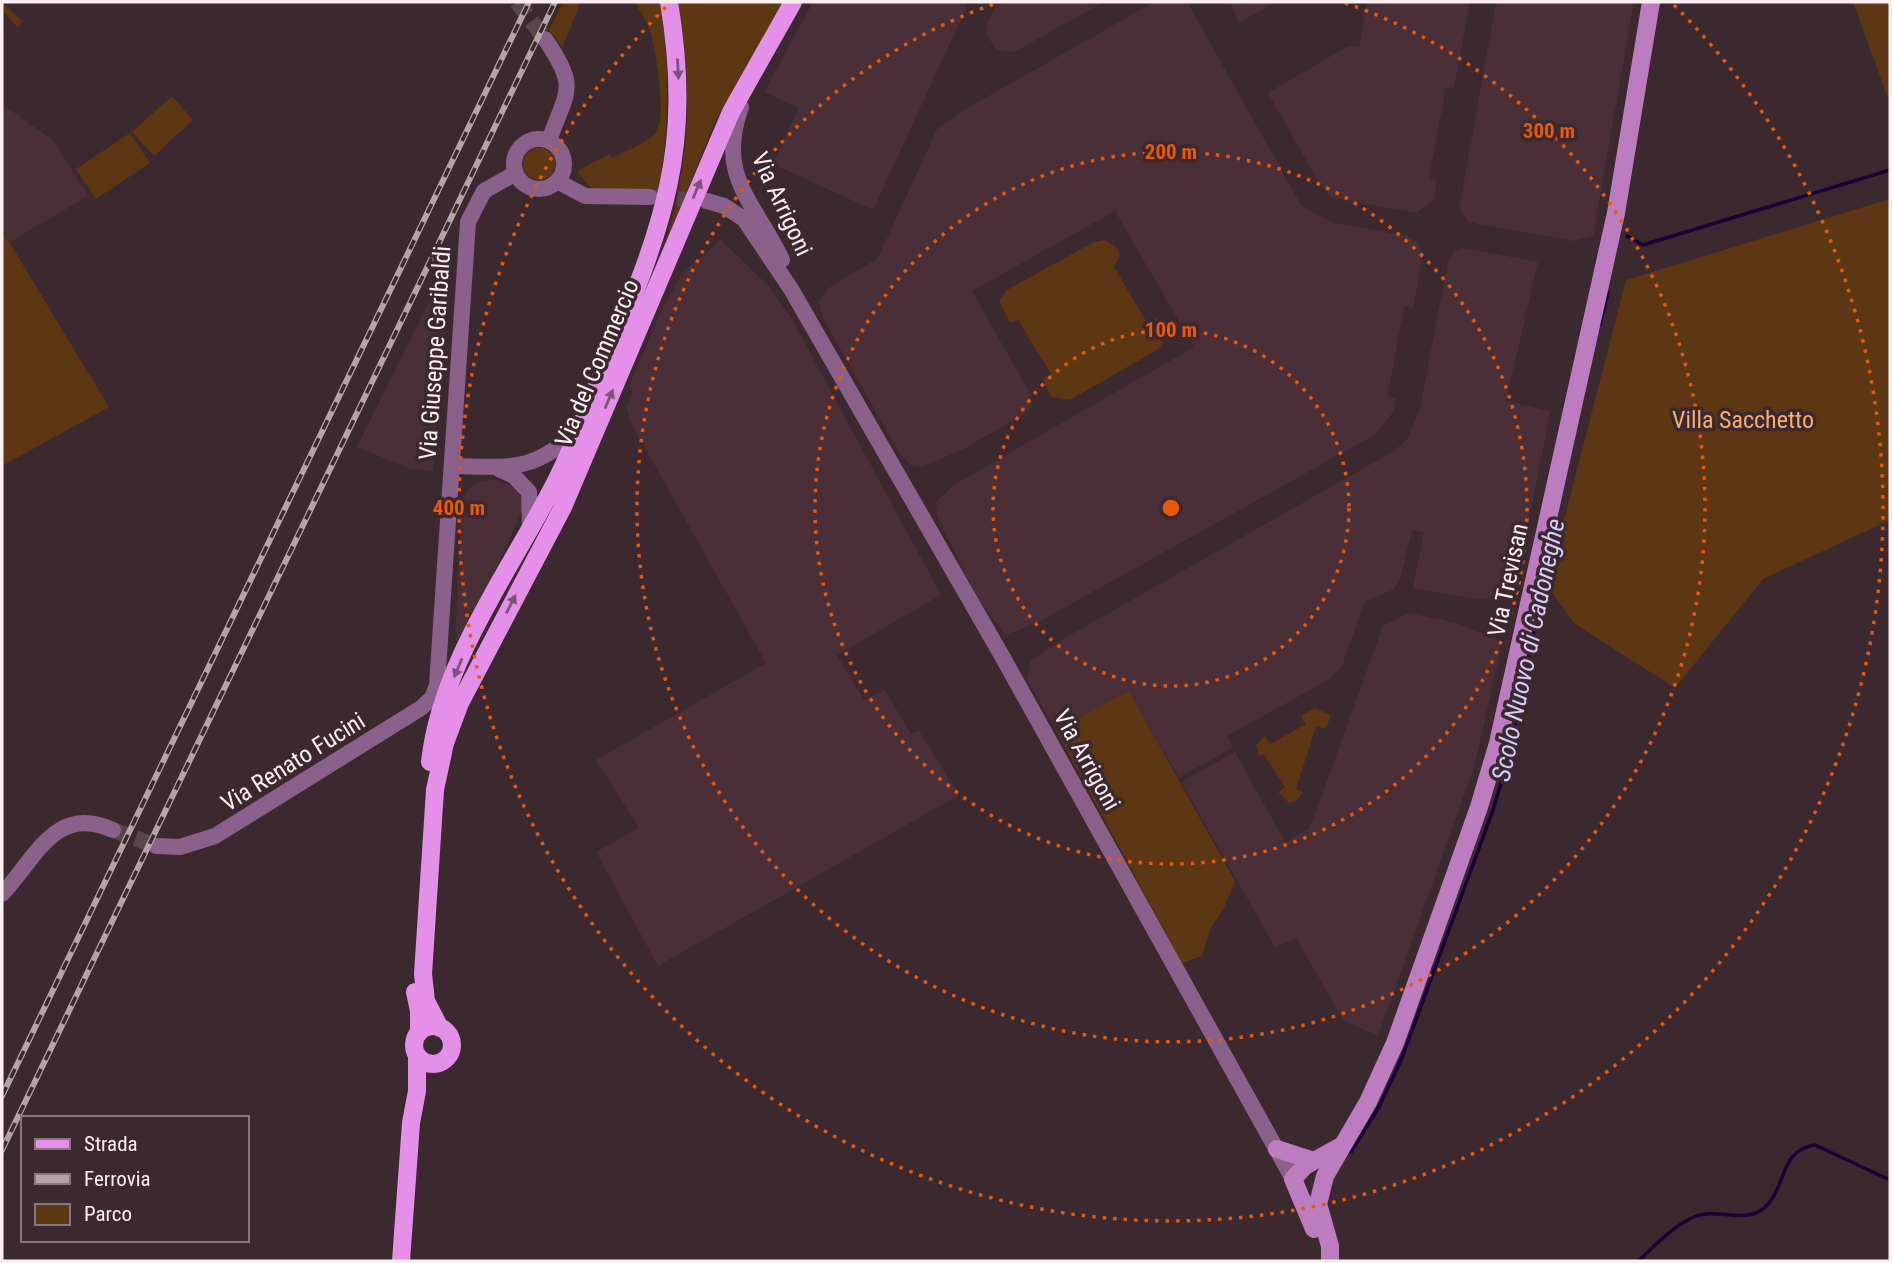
<svg xmlns="http://www.w3.org/2000/svg" width="1892" height="1263" viewBox="0 0 1892 1263" font-family="'Roboto Condensed',sans-serif">
<style>
.built{fill:#4a2f38}
.green{fill:#5d3614}
.lines{fill:none;stroke-linecap:round;stroke-linejoin:round}
.stream{stroke:#180237;stroke-width:3.5}
.tertiary-tunnel{stroke:#59464c;stroke-width:16;stroke-dasharray:16 8;stroke-linecap:butt}
.tertiary{stroke:#8a618b;stroke-width:16}
.secondary{stroke:#bd7cc0;stroke-width:18}
.primary{stroke:#e590e8;stroke-width:18}
.rail-casing{stroke:#b4a4a9;stroke-width:6}
.rail{stroke:#3c282f;stroke-width:3.5;stroke-dasharray:10;stroke-linecap:butt}
.oneway{fill:#805279}
.ring{fill:none;stroke:#e8590c;stroke-width:3.5;stroke-dasharray:3.5 7}
.labels{text-anchor:middle;stroke-width:7;stroke-linejoin:round;paint-order:stroke}
.street-label{font-size:24px;fill:#fceef2;stroke:#3c282f}
.park-label{font-size:24px;fill:#f9ad6e;stroke:#3c282f}
.water-label{font-size:26px;font-style:italic;fill:#d5ccf7;stroke:#3c282f}
.centre{fill:#e8590c;stroke:#3c282f;stroke-width:3.5}
.ring-label{font-size:21px;text-anchor:middle;font-weight:bold;fill:#e8590c;stroke:#3c282f;stroke-width:7;stroke-linejoin:round;paint-order:stroke}
</style>
<rect width="100%" height="100%" fill="#3c282f"/>
<!-- built -->
<path class="built" d="M813,2H969L873,210L773,164L799,108L764,92Z
M997,2H1104L1016,51L1005,52L994,48L985,29Z
M1154,2H1187L1189,5L1301,205L1331,222L1407,236L1419,243L1423,256L1413,308L1404,306L1388,396L1396,398L1393,412L1376,434L1037,623L1005,635L975,594L937,516L936,502L954,485L1194,347L1115,211L972,291L1031,395L1032,406L1023,415L960,451L920,467L912,466L901,456L822,317L819,301L827,289L878,258L937,129L964,110Z
M1230,2H1276L1239,23Z
M1367,2H1470L1454,88L1446,87L1429,178L1437,181L1433,201L1416,213L1331,197L1318,181L1268,93L1348,46L1359,47Z
M1496,2H1634L1593,236L1574,241L1478,224L1468,221L1459,209Z
M2,104L54,141L88,196L10,242L6,235L2,237Z
M721,240L768,285L793,321L941,595L837,655L864,700L885,690L911,734L919,731L959,795L658,966L596,852L639,828L596,760L766,663L631,423L627,408L633,389L629,386L658,318L682,273Z
M1465,248L1538,262L1506,401L1551,411L1514,591L1507,598H1468L1413,588L1424,532L1412,530L1400,580L1393,590L1365,601L1342,666L1330,679L1227,736L1233,747L1179,778L1129,692L1056,730L1027,679L1030,661L1063,639L1394,451L1408,438L1420,408L1448,261L1454,252Z
M444,272L449,274L433,471L411,469L357,447Z
M494,480L516,487L525,505L462,643L455,640L462,500L469,488L481,481Z
M1409,613L1456,623L1496,639L1501,649L1474,767L1378,1036L1344,1021L1296,938L1275,947L1181,782L1235,752L1285,842L1310,828L1383,626Z"/>
<!-- green -->
<path class="green" d="M2,2L23,22L17,27L2,10Z
M563,2H581L562,47L549,30Z
M635,2H660C671,69 669,124 659,192L592,189L578,173L579,170L609,154L611,158C624,151 644,145 654,135C669,120 655,49 650,30C647,21 639,11 635,2Z
M678,2H783L715,122L665,245C690,156 693,93 678,2Z
M1853,2H1890V104Z
M172,96L193,120L154,156L132,132Z
M130,133L150,163L96,199L76,169Z
M523 164a16 16 0 1 1 32 0a16 16 0 1 1-32 0Z
M1890,199V520L1763,579L1675,688L1575,624L1547,586L1626,280Z
M5,235L109,407L2,466V237Z
M1105,240L1117,248L1120,256L1114,267L1146,321L1156,318C1163,330 1167,336 1159,349L1070,400L1051,397L1043,379L1051,374L1018,320L1010,323L999,301L1007,290L1092,243Z
M1129,691L1235,881L1224,908L1211,928L1202,956L1182,963L1056,730Z
M1315,708L1331,715L1326,729L1316,726L1296,789L1303,792L1296,801L1289,803L1278,792L1285,787L1264,754L1259,757L1256,745L1265,736L1270,744L1306,724L1301,716Z"/>
<g class="lines">
<!-- stream -->
<path class="stream" d="M1627,236L1643,245L1890,170
M1600,325L1608,293
M1351,1152L1380,1105L1402,1058L1493,810L1510,754L1553,534
M1638,1261C1655,1246 1673,1226 1694,1217C1716,1207 1743,1224 1763,1209C1787,1190 1778,1150 1815,1145L1890,1180"/>
<!-- tertiary-tunnel -->
<path class="tertiary-tunnel" d="M517,2L545,39
M654,197L705,201
M113,830L156,846"/>
<!-- tertiary -->
<path class="tertiary" d="M545,39C579,89 567,89 549,141
M741,107C716,176 754,201 782,260
M514 164a25 25 0 1 1 50 0a25 25 0 1 1-50 0Z
M557,181L585,196L650,197
M707,201L724,206L744,219L791,289L1002,656L1293,1179
M452,466C509,467 531,473 577,432
M499,469L514,476L529,492L530,527
M156,846L180,847L215,836L421,708L432,698L437,685L468,222L484,191L516,173
M2,894C35,860 55,803 113,830"/>
<!-- secondary -->
<path class="secondary" d="M1277,1149L1314,1161
M1293,1179L1314,1229
M1293,1179L1305,1166L1341,1146
M1330,1261V1246L1318,1204L1325,1176L1368,1102L1395,1043L1479,807L1498,743L1616,213L1651,2"/>
<!-- primary -->
<path class="primary" d="M430,762C441,663 508,574 553,487C575,445 591,399 609,356C664,223 693,148 669,2
M415,992L419,1011V1033
M414 1045a19 19 0 1 1 38 0a19 19 0 1 1-38 0Z
M440,1028L426,1001L423,974L435,790L445,743L460,703L563,507L731,112L793,2
M401,1261L411,1123L417,1091V1056"/>
<!-- rail casing -->
<g class="rail-casing">
<path id="rail" d="M2,1096L529,2
M2,1150L555,2"/>
</g>
<!-- rail -->
<use href="#rail" class="rail"/>
</g>
<!-- one-way arrows -->
<defs><path id="oneway-solid" d="M-6-.8H1V-3.2L6.5 0L1 3.2V.8H-6Z" transform="scale(1.75)"/></defs>
<g class="oneway">
<use href="#oneway-solid" transform="translate(678 69) rotate(87)"/>
<use href="#oneway-solid" transform="translate(697 189) rotate(-67)"/>
<use href="#oneway-solid" transform="translate(609 399) rotate(-67)"/>
<use href="#oneway-solid" transform="translate(511 604) rotate(-63)"/>
<use href="#oneway-solid" transform="translate(458 668) rotate(113)"/>
</g>
<!-- distance rings -->
<g class="ring">
<circle cx="1171" cy="508" r="178"/>
<circle cx="1171" cy="508" r="356"/>
<path d="M1345 3A534 534 0 1 1 997 3"/>
<path d="M1674 5A712 712 0 1 1 668 5"/>
</g>
<g class="labels">
<!-- street labels -->
<g class="street-label">
<text transform="translate(782 204) rotate(65)" y="8">Via Arrigoni</text>
<text transform="translate(435 353) rotate(-86)" y="8">Via Giuseppe Garibaldi</text>
<text transform="translate(597 363) rotate(-67)" y="8">Via del Commercio</text>
<text transform="translate(1508 580) rotate(-78)" y="8">Via Trevisan</text>
<text transform="translate(1087 760) rotate(61)" y="8">Via Arrigoni</text>
<text transform="translate(293 762) rotate(-32)" y="8">Via Renato Fucini</text>
</g>
<!-- park labels -->
<g class="park-label">
<text x="1743" y="428">Villa Sacchetto</text>
</g>
<!-- water labels -->
<g class="water-label">
<text transform="translate(1528 650) rotate(-78)" y="9">Scolo Nuovo di Cadoneghe</text>
</g>
</g>
<circle cx="1171" cy="508" r="10" class="centre"/>
<g class="ring-label">
<text x="1549" y="138">300 m</text>
<text x="1171" y="159">200 m</text>
<text x="1171" y="337">100 m</text>
<text x="459" y="515">400 m</text>
</g>
<!-- border -->
<rect width="1892" height="1263" fill="none" stroke="#fceef2" stroke-width="7"/>
<!-- legend -->
<rect x="21" y="1116" width="228" height="126" fill="#3c282f" stroke="#89777d" stroke-width="2"/>
<rect x="35" y="1139" width="35" height="10" fill="#e590e8" stroke="#89777d" stroke-width="2"/>
<text x="84" y="1151" font-size="21" fill="#fceef2">Strada</text>
<rect x="35" y="1174" width="35" height="10" fill="#b4a4a9" stroke="#89777d" stroke-width="2"/>
<text x="84" y="1186" font-size="21" fill="#fceef2">Ferrovia</text>
<rect x="35" y="1204" width="35" height="21" fill="#5d3614" stroke="#89777d" stroke-width="2"/>
<text x="84" y="1221" font-size="21" fill="#fceef2">Parco</text>
</svg>
